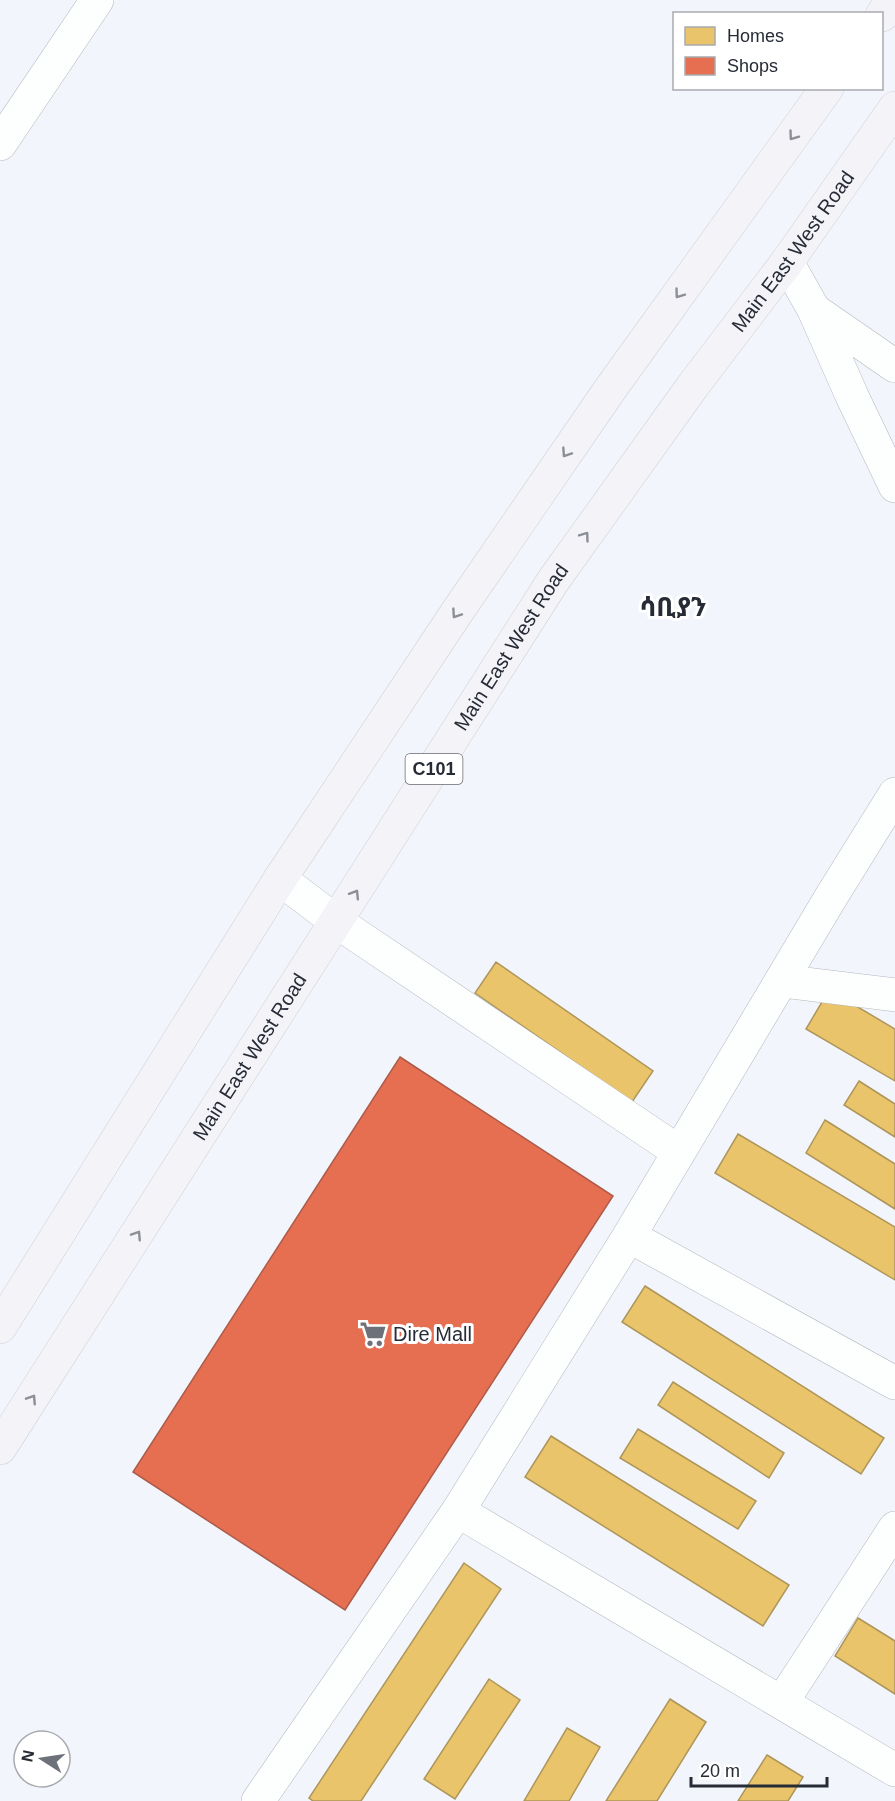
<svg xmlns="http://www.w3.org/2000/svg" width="895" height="1801" viewBox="0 0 895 1801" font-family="Arial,'Noto Sans Ethiopic',sans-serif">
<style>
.homes{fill:#e9c46a;stroke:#ae965a;stroke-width:1.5}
.shops{fill:#e76f51;stroke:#ad5b49;stroke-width:1.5}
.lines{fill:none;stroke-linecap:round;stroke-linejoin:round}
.minor-casing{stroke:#b4b8bf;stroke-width:34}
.major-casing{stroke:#cfd1d5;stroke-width:34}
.minor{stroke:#fdfefe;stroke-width:33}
.major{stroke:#f3f3f8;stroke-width:33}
.oneway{stroke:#8c8f96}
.labels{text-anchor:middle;stroke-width:6;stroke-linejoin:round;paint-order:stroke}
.shield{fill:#fff;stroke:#676b72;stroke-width:1.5}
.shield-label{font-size:18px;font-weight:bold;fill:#262b35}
.street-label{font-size:20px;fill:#262b35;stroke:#fff}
.poi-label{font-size:20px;fill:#262b35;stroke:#fff;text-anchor:start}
.district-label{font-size:26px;font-weight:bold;fill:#262b35;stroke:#fff}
</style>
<rect width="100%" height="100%" fill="#f2f5fb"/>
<!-- homes -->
<path class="homes" d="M496,962L653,1071L632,1102L475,993Z
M829,990L895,1029V1081L806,1029Z
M859,1081L895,1104V1137L844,1105Z
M825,1120L895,1164V1209L806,1153Z
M738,1134L895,1227V1280L715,1173Z
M645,1286L884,1438L861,1474L622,1322Z
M673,1382L784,1453L769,1478L658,1405Z
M638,1429L756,1501L738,1529L620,1458Z
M551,1436L789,1585L763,1626L525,1477Z
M464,1563L501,1589L361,1801H313L309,1798Z
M858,1618L895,1641V1694L835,1656Z
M489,1679L520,1700L455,1799L424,1779Z
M670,1699L706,1722L657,1801H606Z
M567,1728L600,1747L569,1801H524Z
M767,1755L803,1777L788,1801H738Z"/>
<!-- shops -->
<path class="shops" d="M400,1057L613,1196L345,1610L133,1472Z"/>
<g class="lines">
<!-- minor casing -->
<g class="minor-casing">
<path id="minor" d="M0,144L97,0
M787,262L814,310L852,396L895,486
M814,310L895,366
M280,879L337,922L679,1152
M782,981L895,995
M629,1236L895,1383
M458,1511L895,1770
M782,1702L895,1528
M258,1801L458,1511L629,1236L831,897L895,794"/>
</g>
<!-- major casing -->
<g class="major-casing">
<g id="major">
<path d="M882,15L893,0"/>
<path d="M0,1327L280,879L457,612L611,388L827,88"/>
<path id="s1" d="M0,1448L553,581L692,387L787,262L895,108"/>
</g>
</g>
<!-- minor -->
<use href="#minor" class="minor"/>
<!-- major -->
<use href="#major" class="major"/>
</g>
<!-- one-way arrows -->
<defs><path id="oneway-chevron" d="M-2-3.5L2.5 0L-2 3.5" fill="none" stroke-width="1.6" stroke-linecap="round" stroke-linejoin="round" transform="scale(1.5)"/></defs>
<g class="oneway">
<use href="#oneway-chevron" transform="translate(793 136) rotate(126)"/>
<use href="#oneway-chevron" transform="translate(679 294) rotate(126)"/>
<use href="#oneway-chevron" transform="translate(566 453) rotate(124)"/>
<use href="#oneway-chevron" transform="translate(585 536) rotate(-54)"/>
<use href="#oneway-chevron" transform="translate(456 614) rotate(124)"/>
<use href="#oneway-chevron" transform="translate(355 894) rotate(-58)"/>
<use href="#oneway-chevron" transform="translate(137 1235) rotate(-57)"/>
<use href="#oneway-chevron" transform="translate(32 1399) rotate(-57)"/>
</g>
<!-- icons -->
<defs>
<g id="supermarket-bare" transform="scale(2.07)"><path d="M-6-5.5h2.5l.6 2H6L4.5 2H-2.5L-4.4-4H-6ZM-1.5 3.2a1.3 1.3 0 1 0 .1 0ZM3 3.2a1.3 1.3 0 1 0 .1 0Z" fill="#6d727a" stroke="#fff" stroke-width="2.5" paint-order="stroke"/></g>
</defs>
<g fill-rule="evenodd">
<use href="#supermarket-bare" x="373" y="1334"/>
</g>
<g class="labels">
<!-- shield labels -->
<rect class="shield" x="405.5" y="754" width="57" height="30" rx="4.5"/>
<g class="shield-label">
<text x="434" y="775">C101</text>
</g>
<!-- street labels -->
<g class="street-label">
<text dy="7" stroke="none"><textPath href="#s1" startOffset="1436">Main East West Road</textPath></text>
<text dy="7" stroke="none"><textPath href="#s1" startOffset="950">Main East West Road</textPath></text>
<text dy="7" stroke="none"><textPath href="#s1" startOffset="464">Main East West Road</textPath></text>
</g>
<!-- poi labels -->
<g class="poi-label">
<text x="393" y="1341">Dire Mall</text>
</g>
<!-- district labels -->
<g class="district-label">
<text x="673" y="616">ሳቢያን</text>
</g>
</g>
<!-- legend -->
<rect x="673" y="12" width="210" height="78" fill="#ffffff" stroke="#a8aaae" stroke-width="1.5"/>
<rect x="685" y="27" width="30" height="18" fill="#e9c46a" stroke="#a8aaae" stroke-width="1.5"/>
<text x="727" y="42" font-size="18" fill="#262b35">Homes</text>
<rect x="685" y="57" width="30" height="18" fill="#e76f51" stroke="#a8aaae" stroke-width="1.5"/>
<text x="727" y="72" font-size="18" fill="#262b35">Shops</text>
<!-- north arrow -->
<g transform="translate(42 1759) rotate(282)"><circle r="28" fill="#ffffff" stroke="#a8aaae" stroke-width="1.5"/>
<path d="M0-4.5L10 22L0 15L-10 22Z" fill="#6d727a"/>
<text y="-9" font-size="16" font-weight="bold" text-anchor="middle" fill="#262b35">N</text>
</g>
<!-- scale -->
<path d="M691 1777v9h136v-9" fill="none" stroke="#262b35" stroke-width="3"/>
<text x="700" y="1777" font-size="18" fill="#262b35" stroke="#ffffff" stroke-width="4.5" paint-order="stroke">20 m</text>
</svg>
